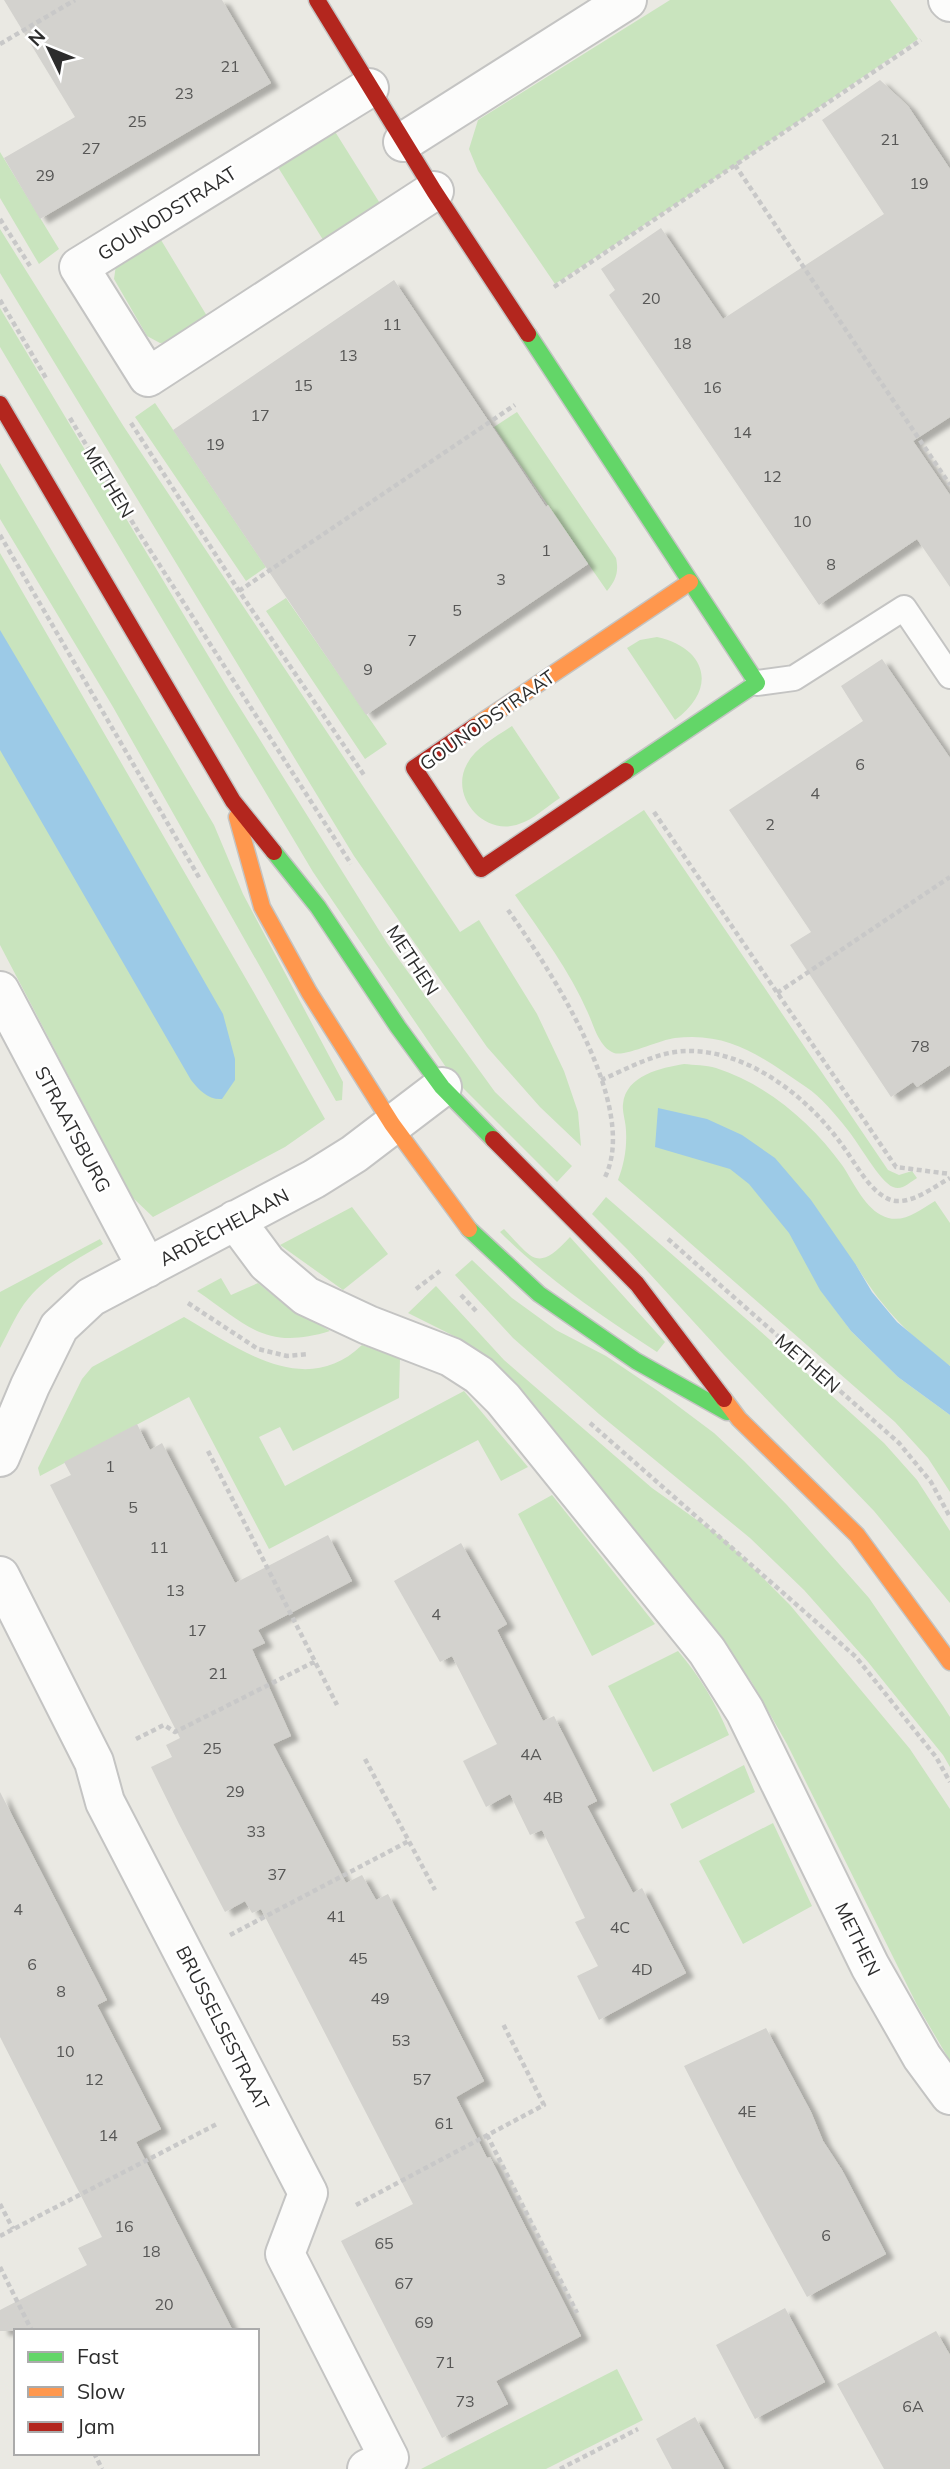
<svg xmlns="http://www.w3.org/2000/svg" width="950" height="2469" viewBox="0 0 950 2469" font-family="Mulish,sans-serif">
<style>
.green{fill:#c9e4be}
.water{fill:#9ccae7}
.building{fill:#d3d2ce;filter:url(#shadow)}
.lines{fill:none;stroke-linecap:round;stroke-linejoin:round}
.lane-casing{stroke:#c4c4c3;stroke-width:28}
.street-casing{stroke:#c4c4c3;stroke-width:42}
.fast-casing{stroke:#c4c4c3;stroke-width:19}
.slow-casing{stroke:#c4c4c3;stroke-width:19}
.jam-casing{stroke:#c4c4c3;stroke-width:19}
.path{stroke:#c8c8c8;stroke-width:4.5;stroke-dasharray:5 3.5;stroke-linecap:butt}
.lane{stroke:#fcfcfb;stroke-width:24}
.street{stroke:#fcfcfb;stroke-width:38}
.fast{stroke:#63d668;stroke-width:16}
.slow{stroke:#ff974d;stroke-width:16}
.jam{stroke:#b3261e;stroke-width:16}
.labels{text-anchor:middle;stroke-width:5;stroke-linejoin:round;paint-order:stroke}
.number-label{font-size:16px;fill:#575756}
.street-label{font-size:19px;fill:#2d2d2d;stroke:#fff}
</style>
<defs>
<filter id="shadow"><feDropShadow dx="8" dy="4.5" stdDeviation="2" flood-color="#0004"/></filter>
</defs>
<rect width="100%" height="100%" fill="#eae9e3"/>
<!-- green -->
<path class="green" d="M670,0H890L918,39L735,165L555,284L478,171L469,149L478,120Z
M334,130L381,205L325,243L276,164Z
M0,152L59,249L39,264L0,198Z
M0,229L124,427L460,932L479,920L537,1014L564,1071L578,1112L581,1146L540,1107L487,1047L354,856L0,273Z
M158,235L210,321L176,342L160,343L147,336L114,279L116,265Z
M0,308L230,692L387,943L495,1092L572,1166L557,1182L454,1079L313,872L0,347Z
M155,403L266,567L246,581L135,417Z
M517,412L616,558C619,572 616,580 607,591L494,427Z
M0,463L214,825L243,894L343,1082L342,1100L336,1101L113,707L0,519Z
M0,553L253,991L325,1119L285,1147L153,1217L132,1197L0,945Z
M286,598L387,744L365,759L266,611Z
M657,637C707,648 718,689 675,720L627,648L640,640Z
M512,726L560,798C547,806 533,820 519,824C484,837 449,796 467,764C476,747 496,737 512,726Z
M644,810L888,1170L899,1175L912,1171L917,1178C910,1182 902,1191 893,1187C880,1182 858,1142 847,1129C836,1115 821,1097 806,1087C763,1058 730,1031 675,1038C659,1040 625,1057 614,1053C599,1047 594,1026 588,1013C570,971 541,933 515,895Z
M684,1064C694,1065 706,1065 716,1068C766,1084 811,1122 842,1165C853,1181 863,1205 881,1215C901,1226 918,1211 935,1201L950,1223V1366C911,1338 881,1307 856,1265L821,1290L851,1331L898,1377L950,1415V1492L928,1458L895,1422L618,1180C624,1164 627,1149 626,1131C626,1122 622,1112 623,1104C626,1075 661,1068 684,1064Z
M606,1197L760,1331L884,1443L917,1480L950,1531V1603L874,1511L724,1355L628,1250L592,1214Z
M352,1207L388,1254L343,1290L280,1245Z
M504,1229C533,1259 537,1273 570,1237L665,1342L657,1352C600,1315 548,1280 500,1232Z
M100,1239L103,1244C74,1261 45,1276 24,1304C15,1317 8,1333 0,1348V1292Z
M472,1260L512,1298L556,1330L606,1356L658,1391L714,1433L744,1461L787,1505L869,1598L943,1706L950,1717V1767L943,1755L868,1662L804,1590L750,1538L599,1414L513,1338L455,1275Z
M221,1278L231,1295L258,1283L285,1305L330,1331C265,1351 247,1325 197,1291Z
M436,1286L504,1360L652,1488L725,1540L790,1605L910,1749L950,1809V2061L917,2005L787,1744L751,1681L538,1409L487,1357L458,1338L408,1313Z
M184,1317C238,1348 305,1400 362,1345L400,1358L399,1398L293,1451L280,1427L259,1437L285,1486L464,1391L528,1467L501,1481L478,1440L269,1549L189,1397L40,1476L38,1468L82,1379L92,1367Z
M552,1495L655,1624L592,1656L518,1514Z
M678,1651C700,1677 716,1703 729,1735L653,1772L608,1686Z
M744,1765L755,1792L682,1829L670,1804Z
M773,1823L812,1906L743,1944L699,1861Z
M617,2369L643,2420L546,2469H421Z"/>
<!-- water -->
<path class="water" d="M0,630L86,775L223,1014L235,1059V1080L222,1099C208,1100 199,1090 191,1080L0,750Z
M658,1108L707,1119L742,1135L775,1158L811,1200L856,1265L872,1292L897,1322L950,1366V1415L898,1377L851,1331L820,1290L789,1233L749,1184L730,1169L655,1147Z"/>
<!-- building -->
<path class="building" d="M4,0H222L271,83L40,219L4,158L75,117Z
M880,80L908,106L950,169V417L913,441L950,495V587L917,539L819,605L609,295L615,290L601,269L661,228L723,319L884,214L822,120Z
M394,280L546,507L548,505L588,564L366,715L173,430Z
M882,659L950,758V1065L917,1087L913,1082L891,1097L790,945L811,932L729,810L863,721L841,686Z
M137,1424L150,1450L162,1443L235,1583L328,1535L352,1581L258,1630L265,1643L252,1649L291,1736L273,1744L346,1883L362,1875L376,1900L388,1894L408,1932L484,2081L456,2097L487,2158L490,2157L581,2336L496,2381L508,2404L442,2438L341,2241L413,2204L261,1909L252,1913L245,1901L225,1912L179,1824L151,1767L172,1757L166,1745L180,1738L50,1485L71,1475L64,1462Z
M461,1543L507,1624L497,1630L543,1721L554,1716L597,1801L587,1806L633,1893L642,1888L686,1973L599,2020L577,1976L598,1966L575,1922L585,1918L542,1830L530,1835L510,1794L486,1807L463,1761L497,1744L452,1656L440,1662L394,1581Z
M0,1792L107,2000L97,2005L161,2129L136,2142L233,2331H0V2310L87,2265L78,2248L102,2237L0,2037Z
M766,2028L811,2112L823,2141L842,2170L886,2254L807,2297L738,2171L684,2066Z
M785,2308L825,2382L755,2419L716,2345Z
M936,2331L950,2355V2469H884L837,2384Z
M695,2417L724,2469H672L656,2439Z"/>
<g class="lines">
<!-- lane casing -->
<g class="lane-casing">
<path id="lane" d="M757,683L794,678L904,608L950,676"/>
</g>
<!-- street casing -->
<g class="street-casing">
<path id="street" d="M948,0L950,2
M369,88L79,267L148,377L434,191
M403,142L627,0
M0,991L147,1268
M235,1220L267,1263L306,1296L368,1325L451,1357L479,1375L503,1399L707,1651L745,1711L870,1966L922,2057L950,2095
M0,1457L30,1386L59,1327L91,1297L314,1179L354,1154L442,1087
M0,1576L94,1762L105,1802L308,2193L285,2254L389,2458L367,2469"/>
</g>
<!-- fast casing -->
<g class="fast-casing">
<path id="fast" d="M528,334L757,683L626,771
M274,852L318,907L398,1027L442,1087L493,1139
M469,1229L539,1294L636,1361L727,1412"/>
</g>
<!-- slow casing -->
<g class="slow-casing">
<path id="slow" d="M474,727L690,582
M237,817L262,907L309,992L392,1124L469,1229
M724,1399L739,1419L857,1535L950,1662"/>
</g>
<!-- jam casing -->
<g class="jam-casing">
<path id="jam" d="M317,0L434,191L528,334
M0,404L233,801L274,852
M474,727L414,768L481,869L626,771
M493,1139L637,1284L724,1399"/>
</g>
<!-- path -->
<path class="path" d="M0,44L75,0
M735,165L950,485
M0,219L30,266
M554,287L921,40
M0,300L46,378
M70,418L139,533L351,864
M131,423L239,591L364,775
M0,535L200,879
M239,591L515,405
M654,812L896,1167L950,1174
M508,910C549,968 642,1108 604,1179
M777,993L950,877
M601,1080C627,1069 658,1051 687,1051C748,1050 808,1097 842,1145C855,1162 870,1193 891,1200C910,1206 935,1186 950,1178
M668,1239L899,1443L931,1482L950,1517
M416,1289L440,1271
M461,1295L476,1311
M188,1303L258,1349L287,1356L309,1354
M590,1423L856,1657L936,1757L950,1782
M208,1451L337,1705
M136,1739L164,1725L175,1732L316,1661
M365,1759L435,1890
M230,1935L409,1841
M487,2135L577,2313
M0,2204L13,2229
M356,2205L544,2105L502,2022
M0,2236L217,2124
M0,2267L32,2331
M94,2453L102,2469
M560,2469L638,2429"/>
<!-- lane -->
<use href="#lane" class="lane"/>
<!-- street -->
<use href="#street" class="street"/>
<!-- fast -->
<use href="#fast" class="fast"/>
<!-- slow -->
<use href="#slow" class="slow"/>
<!-- jam -->
<use href="#jam" class="jam"/>
</g>
<g class="labels">
<!-- number labels -->
<g class="number-label">
<text x="230" y="72">21</text>
<text x="184" y="99">23</text>
<text x="137" y="127">25</text>
<text x="890" y="145">21</text>
<text x="91" y="154">27</text>
<text x="45" y="181">29</text>
<text x="919" y="189">19</text>
<text x="651" y="304">20</text>
<text x="392" y="330">11</text>
<text x="682" y="349">18</text>
<text x="348" y="361">13</text>
<text x="303" y="391">15</text>
<text x="712" y="393">16</text>
<text x="260" y="421">17</text>
<text x="742" y="438">14</text>
<text x="215" y="450">19</text>
<text x="772" y="482">12</text>
<text x="802" y="527">10</text>
<text x="546" y="556">1</text>
<text x="831" y="570">8</text>
<text x="501" y="585">3</text>
<text x="457" y="616">5</text>
<text x="412" y="646">7</text>
<text x="368" y="675">9</text>
<text x="860" y="770">6</text>
<text x="815" y="799">4</text>
<text x="770" y="830">2</text>
<text x="920" y="1052">78</text>
<text x="110" y="1472">1</text>
<text x="133" y="1513">5</text>
<text x="159" y="1553">11</text>
<text x="175" y="1596">13</text>
<text x="436" y="1620">4</text>
<text x="197" y="1636">17</text>
<text x="218" y="1679">21</text>
<text x="212" y="1754">25</text>
<text x="531" y="1760">4A</text>
<text x="235" y="1797">29</text>
<text x="553" y="1803">4B</text>
<text x="256" y="1837">33</text>
<text x="277" y="1880">37</text>
<text x="18" y="1915">4</text>
<text x="336" y="1922">41</text>
<text x="620" y="1933">4C</text>
<text x="358" y="1964">45</text>
<text x="32" y="1970">6</text>
<text x="642" y="1975">4D</text>
<text x="61" y="1997">8</text>
<text x="380" y="2004">49</text>
<text x="401" y="2046">53</text>
<text x="65" y="2057">10</text>
<text x="94" y="2085">12</text>
<text x="422" y="2085">57</text>
<text x="747" y="2117">4E</text>
<text x="444" y="2129">61</text>
<text x="108" y="2141">14</text>
<text x="124" y="2232">16</text>
<text x="826" y="2241">6</text>
<text x="384" y="2249">65</text>
<text x="151" y="2257">18</text>
<text x="404" y="2289">67</text>
<text x="164" y="2310">20</text>
<text x="424" y="2328">69</text>
<text x="445" y="2368">71</text>
<text x="465" y="2407">73</text>
<text x="913" y="2412">6A</text>
</g>
<!-- street labels -->
<g class="street-label">
<text transform="translate(167 213) rotate(-32)" y="7">GOUNODSTRAAT</text>
<text transform="translate(109 482) rotate(59)" y="7">METHEN</text>
<text transform="translate(487 720) rotate(-35)" y="7">GOUNODSTRAAT</text>
<text transform="translate(413 960) rotate(57)" y="7">METHEN</text>
<text transform="translate(73 1129) rotate(62)" y="7">STRAATSBURG</text>
<text transform="translate(224 1227) rotate(-28)" y="7">ARDÈCHELAAN</text>
<text transform="translate(808 1363) rotate(41)" y="7">METHEN</text>
<text transform="translate(858 1939) rotate(64)" y="7">METHEN</text>
<text transform="translate(223 2028) rotate(63)" y="7">BRUSSELSESTRAAT</text>
</g>
</g>
<!-- legend -->
<rect x="14" y="2329" width="245" height="126" fill="#ffffff" stroke="#ababab" stroke-width="2"/>
<rect x="28" y="2352" width="35" height="10" fill="#63d668" stroke="#ababab" stroke-width="2"/>
<text x="77" y="2364" font-size="21" fill="#2d2d2d">Fast</text>
<rect x="28" y="2387" width="35" height="10" fill="#ff974d" stroke="#ababab" stroke-width="2"/>
<text x="77" y="2399" font-size="21" fill="#2d2d2d">Slow</text>
<rect x="28" y="2422" width="35" height="10" fill="#b3261e" stroke="#ababab" stroke-width="2"/>
<text x="77" y="2434" font-size="21" fill="#2d2d2d">Jam</text>
<!-- north arrow -->
<g transform="translate(49 49) rotate(313)" stroke="#ffffff" stroke-width="5" paint-order="stroke">
<path d="M0-5L12 26L0 18L-12 26Z" fill="#2d2d2d"/>
<text y="-10" font-size="19" font-weight="bold" text-anchor="middle" fill="#2d2d2d">N</text>
</g>
</svg>
